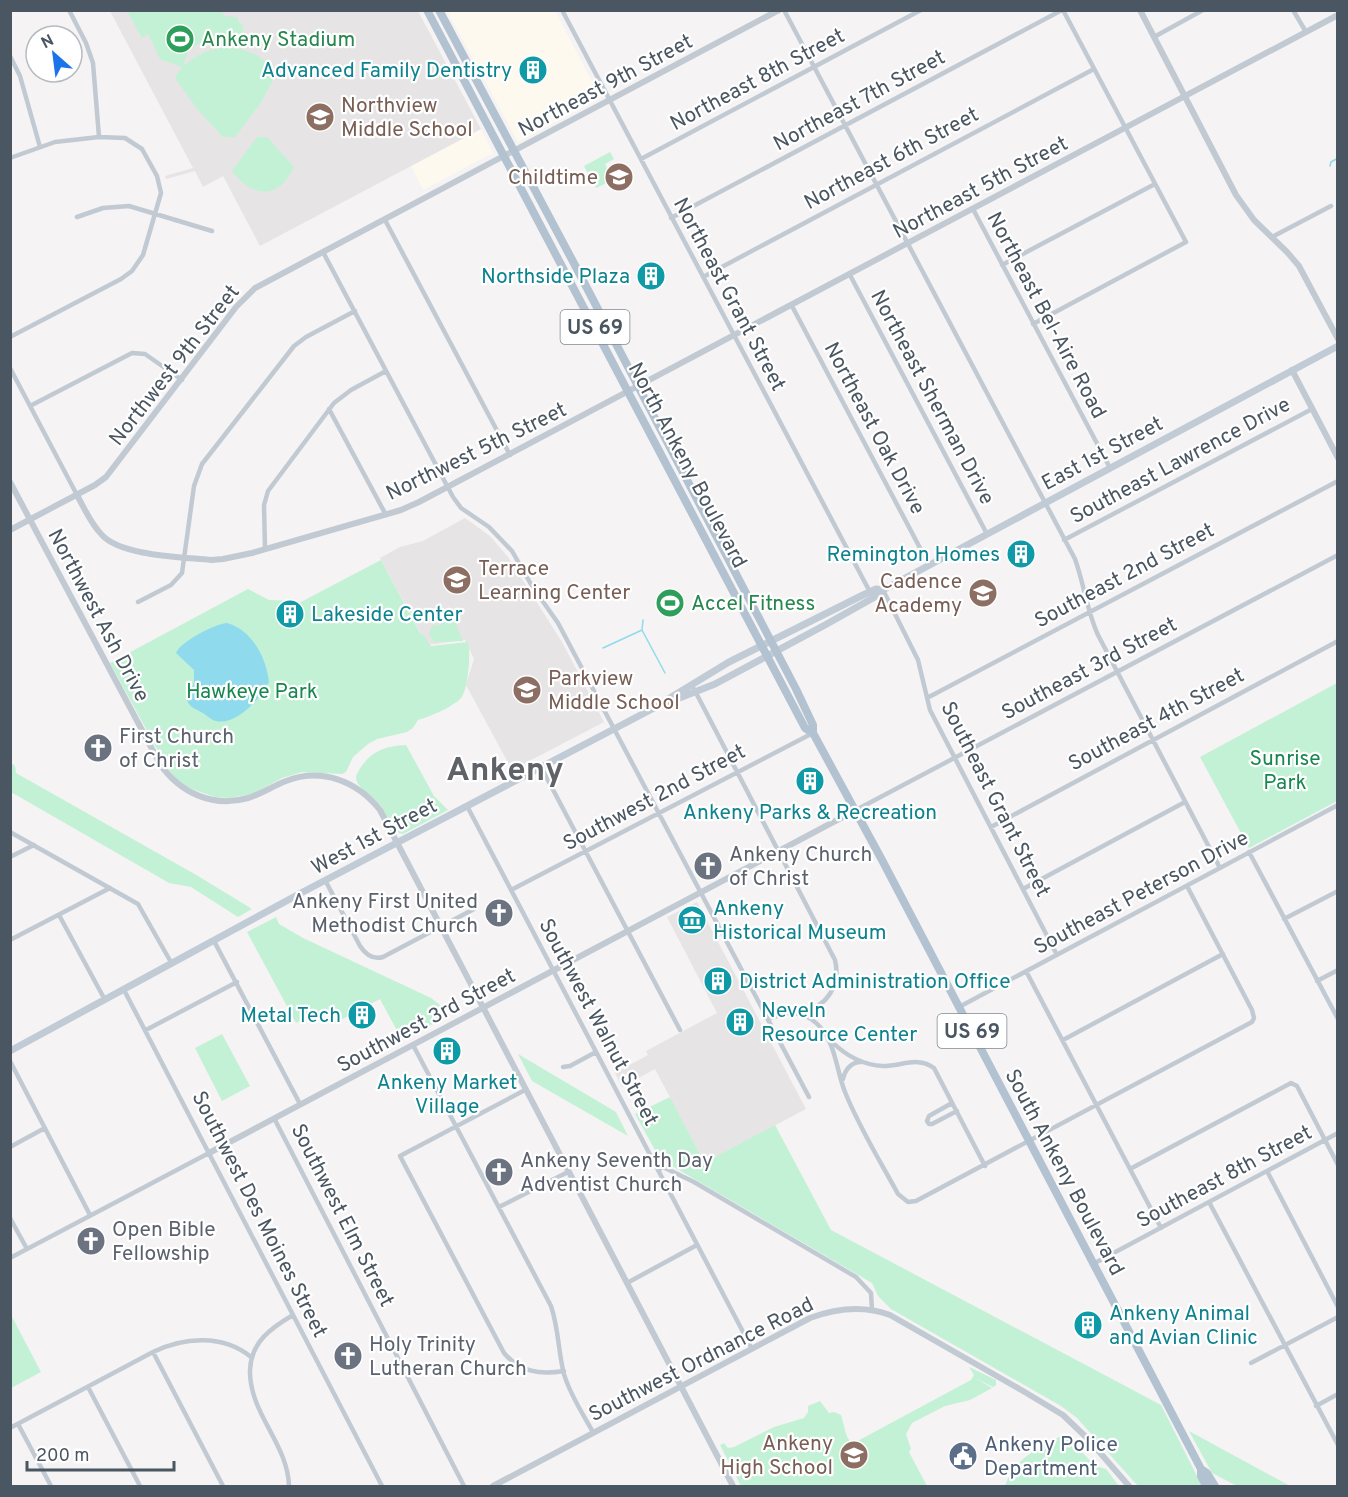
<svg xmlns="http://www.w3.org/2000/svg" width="1348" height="1497" viewBox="0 0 1348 1497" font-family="Overpass,sans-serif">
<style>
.commercial{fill:#fdf9ef}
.education{fill:#e6e4e5}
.green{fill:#c3f1d5}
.water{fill:#90daee}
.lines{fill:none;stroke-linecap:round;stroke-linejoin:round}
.stream{stroke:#90daee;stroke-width:1.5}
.minor{stroke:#c1cad2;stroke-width:4.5}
.tertiary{stroke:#c1cad2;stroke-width:6}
.secondary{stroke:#c1cbd6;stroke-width:7}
.primary{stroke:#b3c2d1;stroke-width:8}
.labels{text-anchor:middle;stroke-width:4.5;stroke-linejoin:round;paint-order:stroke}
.shield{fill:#fff;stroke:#808990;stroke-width:1.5}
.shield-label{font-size:20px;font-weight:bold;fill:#4a5661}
.leisure-label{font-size:21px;fill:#27864d;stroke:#fff;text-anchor:start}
.culture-label{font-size:21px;fill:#0d838f;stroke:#fff;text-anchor:start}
.street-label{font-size:21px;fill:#4a5661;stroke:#fff}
.education-label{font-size:21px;fill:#785e54;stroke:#fff;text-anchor:start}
.park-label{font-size:21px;fill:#17864f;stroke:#fff}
.worship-label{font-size:21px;fill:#5b616d;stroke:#fff;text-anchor:start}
.service-label{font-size:21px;fill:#4e5e75;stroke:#fff;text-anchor:start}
.town-label{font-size:33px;font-weight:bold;fill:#5f6368;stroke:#fff}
</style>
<rect width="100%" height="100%" fill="#f5f3f3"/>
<!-- commercial -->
<path class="commercial" d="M447,11H555L601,98L518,142Z
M481,129L493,153L423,190L411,166Z"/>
<!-- education -->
<path class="education" d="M110,11H418L481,129L260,246L223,176L203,187L195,171L166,179L165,176L193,168Z
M465,518L490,536L508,557L562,642L604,722L512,770L466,685L474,659L465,640L427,645L380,558L400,547L423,541Z
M697,902L806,1109L709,1160L701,1156L655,1069L622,1087L615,1073L648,1055L646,1051L717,1013L667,917Z"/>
<!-- green -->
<path class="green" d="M127,11H222L224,16L237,17L239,23L244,25L240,40L233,38L224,43L217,35L189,49L183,66C190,61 198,54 208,51C233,42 261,52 277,73L260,104L235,137H223L198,110L175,78L182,67L160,59L148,34L142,38Z
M257,137H267L294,167C279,200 252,198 232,171Z
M610,152L614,159L605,164L613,180L596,188L584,166Z
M381,560L420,633L425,637L431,646L468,642C471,653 468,691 461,698C453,707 429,717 418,720L413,728L407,732L377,739L368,744L353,757L346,772L342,774L302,772L282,778L252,794L228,798L215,797L189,788L178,781L168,769L110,663L248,589L269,600L296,601L299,603Z
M444,622H455L463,641L434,642L429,634L432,626L440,625Z
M1337,683V801L1249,848L1200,757Z
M406,745L434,796L448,810L403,834C391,833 387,814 380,805C373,796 355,787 356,776C367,753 382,746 406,745Z
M10,762L15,766L16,773L198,876L252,909L238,917L191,887L169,883L11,792Z
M276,917L279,924L303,938L431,998L440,1005L448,1016L402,1040L380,999L335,1023L329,1013L318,1012L296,1023L247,932Z
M222,1034L250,1086L222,1101L195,1048Z
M518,1054L616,1112L628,1136L532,1081Z
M670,1097L701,1156L709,1160L775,1125L831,1230L1161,1405L1202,1486H1138L1077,1418L1061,1406L891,1309L878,1296L872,1283L660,1159L635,1114Z
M10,1313L41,1372L11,1388H10Z
M969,1367L996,1380V1385L993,1387L975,1378L992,1388L970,1400L945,1406L912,1423L906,1434L911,1449L909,1452L927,1486H741L720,1445L724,1443L728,1448L734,1447L774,1427L804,1418L808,1412V1406L820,1401L829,1413L834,1412L841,1415C845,1426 844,1435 852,1444L971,1380L974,1375Z
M1189,1431L1290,1486H1237L1212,1473Z
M1065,1434L1095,1466L1106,1469L1119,1486H1005C1014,1458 1040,1447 1065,1434Z"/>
<!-- water -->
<path class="water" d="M227,623C252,630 266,657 269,682C261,698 234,729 213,720C209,718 205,714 201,712C194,708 190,708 187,700L194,682V670L176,653C181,641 215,624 227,623Z"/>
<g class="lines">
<!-- stream -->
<path class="stream" d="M1330,166L1331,162L1338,158
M642,630L643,620
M603,648L642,630L665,673"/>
<!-- minor -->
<path class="minor" d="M69,10L86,43L93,63L99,137
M562,10L870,592
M784,10L1075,559C1084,584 1087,611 1098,635L1220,868
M1293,10L1306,32
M1154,37L1203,10
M10,56L20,76L40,147
M10,158L55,142L99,137L125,138L142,149L157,176L161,193L143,255L132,271L121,279L10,337
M641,159L921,10
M973,209L1110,468
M77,217L103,208L129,206L212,231
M671,218L1062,10
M385,220L510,455
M1272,237L1331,206
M323,252L453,497L461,508L489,527L512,551L532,586L558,623L809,1097
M1002,265L1155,184
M850,275L987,534
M703,277L1094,69
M792,306L929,565
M1033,324L1186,242L1063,10
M10,368L77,495
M30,406L132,353L145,354L182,380
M329,409L386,515
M1064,540L1312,409
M265,549L264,505L268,491L334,403L351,390L386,371
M883,590L918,660L930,710L1057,955
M138,602L171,585L182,573L194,486L202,464L294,346L306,337L355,311
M694,689L835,960C841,985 827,1007 802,1012
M927,698L1338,481
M541,767L680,1030
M467,806L752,1349
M856,810L1338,555
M991,827L1338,641
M10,832L138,904L172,964
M1249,852L1338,1019
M10,857L34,845
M325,880L360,946C366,955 373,960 383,957L476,908
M1023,889L1185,802
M511,890L813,733
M59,915L105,1000
M1284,919L1338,891
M10,940L110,888
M214,941L300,1104
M1026,971L1161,1228
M1317,981L1338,970
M124,990L382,1486
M959,1007L1338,805
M768,1019C783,1014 797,1009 811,1019C836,1036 835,1067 845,1092C859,1127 880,1161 898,1194L908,1202L916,1201L1252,1022L1254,1018L1252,1010L1187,886
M146,1030L237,982
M1063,1040L1223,954
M831,1041C845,1055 863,1065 883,1066C902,1066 918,1056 934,1068L985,1166
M413,1045L551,1306C559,1330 558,1351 564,1374C570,1395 583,1414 593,1432
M10,1061L90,1215
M563,1067L570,1066L596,1052
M843,1079C845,1070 851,1062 861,1062
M525,1090L400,1156L504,1353C520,1372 540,1375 564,1371
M952,1103L929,1116L927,1121L929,1124H932L957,1111
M274,1118L464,1486
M10,1147L45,1128
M1130,1169L1291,1083L1297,1086L1338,1165
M658,1170L663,1167L694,1182L856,1277L871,1293L872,1310
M1267,1171L1338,1307
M1209,1202L1338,1445
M499,1207L568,1172
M10,1218L27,1249
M10,1258L209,1153
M1093,1264L1338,1133
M627,1283L697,1245
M153,1352L223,1486
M1251,1363L1338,1317
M88,1387L140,1486
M1316,1406L1338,1394
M18,1424L51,1486
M10,1428L153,1352C184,1337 223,1334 251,1357
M289,1486C288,1444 249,1413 250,1370C251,1342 271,1328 293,1315"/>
<!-- tertiary -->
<path class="tertiary" d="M1140,10L1236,195L1254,220L1287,252L1299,266L1338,339
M1292,370L1338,458
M10,482L160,764C180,793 213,808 248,798C261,794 273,786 286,781C321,767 357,781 380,810L733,1486
M77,495C84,508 91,524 102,535C121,556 182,557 211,560L223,559L252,553L401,510L419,502L1338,15
M10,530L95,485L106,477L236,307L255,288L779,10
M209,1153L856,810
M493,1486L810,1318C837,1308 863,1305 890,1315L1023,1391L1063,1415L1088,1439L1129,1486"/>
<!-- secondary -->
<path class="secondary" d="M665,701L729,662L863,595L876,589L883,590
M10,1051L301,893L654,708L715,684L825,625L873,598L883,590L1338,346"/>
<!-- primary -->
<path class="primary" d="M427,10L805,728L813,733L882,860L1201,1469V1476L1206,1486
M439,10L577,269L796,689L813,725V733
M1201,1469L1207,1473L1215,1486"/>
</g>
<!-- icons -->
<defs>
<g id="stadium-disc" transform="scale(1.5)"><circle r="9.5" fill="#2e9e5b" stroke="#fff"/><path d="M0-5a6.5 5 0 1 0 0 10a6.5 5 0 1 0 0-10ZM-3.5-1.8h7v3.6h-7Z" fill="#fff"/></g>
<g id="building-disc" transform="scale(1.5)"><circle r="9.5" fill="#0f9aa8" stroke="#fff"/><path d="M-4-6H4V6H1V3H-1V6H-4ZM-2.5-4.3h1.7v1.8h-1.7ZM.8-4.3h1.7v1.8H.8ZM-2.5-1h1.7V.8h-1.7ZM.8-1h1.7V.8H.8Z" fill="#fff"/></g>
<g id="school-disc" transform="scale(1.5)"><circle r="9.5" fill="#8d6e63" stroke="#fff"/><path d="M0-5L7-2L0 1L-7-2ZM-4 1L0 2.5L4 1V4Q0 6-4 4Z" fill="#fff"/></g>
<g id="church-disc" transform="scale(1.5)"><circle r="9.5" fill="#6b7280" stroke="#fff"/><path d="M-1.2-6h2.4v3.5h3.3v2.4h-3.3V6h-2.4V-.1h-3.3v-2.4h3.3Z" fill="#fff"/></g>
<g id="museum-disc" transform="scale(1.5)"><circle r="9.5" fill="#0f9aa8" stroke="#fff"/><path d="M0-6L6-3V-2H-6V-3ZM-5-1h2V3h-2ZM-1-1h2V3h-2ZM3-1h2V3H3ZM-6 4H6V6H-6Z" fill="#fff"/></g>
<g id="civic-disc" transform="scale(1.5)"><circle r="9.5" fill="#5c6f8a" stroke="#fff"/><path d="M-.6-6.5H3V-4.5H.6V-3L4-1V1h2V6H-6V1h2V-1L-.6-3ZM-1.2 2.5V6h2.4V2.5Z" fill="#fff"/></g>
</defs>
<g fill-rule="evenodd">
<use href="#stadium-disc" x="180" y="39"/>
<use href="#building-disc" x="533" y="70"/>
<use href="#school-disc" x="320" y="117"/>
<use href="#school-disc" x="619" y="177"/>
<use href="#building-disc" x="651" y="276"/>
<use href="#building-disc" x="1021" y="554"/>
<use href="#school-disc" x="457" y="580"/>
<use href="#school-disc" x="983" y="593"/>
<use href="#stadium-disc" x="670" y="603"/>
<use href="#building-disc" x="290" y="614"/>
<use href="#school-disc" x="527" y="690"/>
<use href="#church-disc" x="98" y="748"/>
<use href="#building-disc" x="810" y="781"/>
<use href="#church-disc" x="708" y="866"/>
<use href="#church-disc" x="499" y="913"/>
<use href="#museum-disc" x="692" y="920"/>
<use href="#building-disc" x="718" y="981"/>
<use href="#building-disc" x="362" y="1015"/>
<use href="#building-disc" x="740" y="1022"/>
<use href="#building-disc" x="447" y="1051"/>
<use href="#church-disc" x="499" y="1172"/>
<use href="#church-disc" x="91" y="1241"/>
<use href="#building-disc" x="1088" y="1325"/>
<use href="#church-disc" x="348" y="1356"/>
<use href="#school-disc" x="854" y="1455"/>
<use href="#civic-disc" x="963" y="1456"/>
</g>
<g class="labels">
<!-- shield labels -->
<g class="shield">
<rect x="560.5" y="310" width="69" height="34" rx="4.5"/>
<rect x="937.5" y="1014" width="69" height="34" rx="4.5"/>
</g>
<g class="shield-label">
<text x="595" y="334">US 69</text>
<text x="972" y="1038">US 69</text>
</g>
<!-- leisure labels -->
<g class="leisure-label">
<text x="201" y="46">Ankeny Stadium</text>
<text x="691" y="610">Accel Fitness</text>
</g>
<!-- culture labels -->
<g class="culture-label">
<text x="512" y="77" text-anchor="end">Advanced Family Dentistry</text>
<text x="630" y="283" text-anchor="end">Northside Plaza</text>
<text x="1000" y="561" text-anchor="end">Remington Homes</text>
<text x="311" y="621">Lakeside Center</text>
<text x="810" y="819" text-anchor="middle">Ankeny Parks &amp; Recreation</text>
<text x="713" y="915">Ankeny<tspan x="713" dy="24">Historical Museum</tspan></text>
<text x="739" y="988">District Administration Office</text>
<text x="761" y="1017">Neveln<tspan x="761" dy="24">Resource Center</tspan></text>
<text x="341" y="1022" text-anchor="end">Metal Tech</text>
<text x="447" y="1089" text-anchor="middle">Ankeny Market<tspan x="447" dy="24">Village</tspan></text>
<text x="1109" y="1320">Ankeny Animal<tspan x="1109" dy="24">and Avian Clinic</tspan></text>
</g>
<!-- street labels -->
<g class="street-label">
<text transform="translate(757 79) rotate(-28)" y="7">Northeast 8th Street</text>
<text transform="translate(605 85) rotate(-28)" y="7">Northeast 9th Street</text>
<text transform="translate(859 100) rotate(-28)" y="7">Northeast 7th Street</text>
<text transform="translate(891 158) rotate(-28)" y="7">Northeast 6th Street</text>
<text transform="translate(980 187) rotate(-28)" y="7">Northeast 5th Street</text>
<text transform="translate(730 294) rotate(62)" y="7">Northeast Grant Street</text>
<text transform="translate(1047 315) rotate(62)" y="7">Northeast Bel-Aire Road</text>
<text transform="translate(174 365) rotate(-52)" y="7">Northwest 9th Street</text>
<text transform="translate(933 397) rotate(62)" y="7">Northeast Sherman Drive</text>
<text transform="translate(875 428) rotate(62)" y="7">Northeast Oak Drive</text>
<text transform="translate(476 451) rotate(-26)" y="7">Northwest 5th Street</text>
<text transform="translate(1102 453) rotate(-28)" y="7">East 1st Street</text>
<text transform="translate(1180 460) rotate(-28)" y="7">Southeast Lawrence Drive</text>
<text transform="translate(688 465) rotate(62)" y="7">North Ankeny Boulevard</text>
<text transform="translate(1124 575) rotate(-28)" y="7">Southeast 2nd Street</text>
<text transform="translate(99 615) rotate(62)" y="7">Northwest Ash Drive</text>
<text transform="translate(1089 668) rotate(-28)" y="7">Southeast 3rd Street</text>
<text transform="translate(1156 719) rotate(-28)" y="7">Southeast 4th Street</text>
<text transform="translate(654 797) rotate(-28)" y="7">Southwest 2nd Street</text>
<text transform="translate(996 799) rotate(63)" y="7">Southeast Grant Street</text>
<text transform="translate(374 836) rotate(-28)" y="7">West 1st Street</text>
<text transform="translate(1141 892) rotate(-28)" y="7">Southeast Peterson Drive</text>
<text transform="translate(426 1020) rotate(-28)" y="7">Southwest 3rd Street</text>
<text transform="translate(599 1022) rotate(62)" y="7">Southwest Walnut Street</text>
<text transform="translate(1065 1172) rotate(62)" y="7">South Ankeny Boulevard</text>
<text transform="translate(1224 1176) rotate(-28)" y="7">Southeast 8th Street</text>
<text transform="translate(260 1214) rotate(63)" y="7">Southwest Des Moines Street</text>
<text transform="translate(343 1215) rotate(63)" y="7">Southwest Elm Street</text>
<text transform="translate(701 1359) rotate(-27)" y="7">Southwest Ordnance Road</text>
</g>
<!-- education labels -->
<g class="education-label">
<text x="341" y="112">Northview<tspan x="341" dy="24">Middle School</tspan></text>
<text x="598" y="184" text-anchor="end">Childtime</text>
<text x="478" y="575">Terrace<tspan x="478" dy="24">Learning Center</tspan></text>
<text x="962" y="588" text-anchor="end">Cadence<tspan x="962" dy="24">Academy</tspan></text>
<text x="548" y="685">Parkview<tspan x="548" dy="24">Middle School</tspan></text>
<text x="833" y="1450" text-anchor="end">Ankeny<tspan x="833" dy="24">High School</tspan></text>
</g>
<!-- park labels -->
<g class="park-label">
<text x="252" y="698">Hawkeye Park</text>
<text x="1285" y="765">Sunrise<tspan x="1285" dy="24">Park</tspan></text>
</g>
<!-- worship labels -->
<g class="worship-label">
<text x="119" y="743">First Church<tspan x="119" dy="24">of Christ</tspan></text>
<text x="729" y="861">Ankeny Church<tspan x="729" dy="24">of Christ</tspan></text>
<text x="478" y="908" text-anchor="end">Ankeny First United<tspan x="478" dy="24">Methodist Church</tspan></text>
<text x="520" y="1167">Ankeny Seventh Day<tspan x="520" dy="24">Adventist Church</tspan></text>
<text x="112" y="1236">Open Bible<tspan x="112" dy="24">Fellowship</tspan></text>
<text x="369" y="1351">Holy Trinity<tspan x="369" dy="24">Lutheran Church</tspan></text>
</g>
<!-- service labels -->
<g class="service-label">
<text x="984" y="1451">Ankeny Police<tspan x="984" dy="24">Department</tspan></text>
</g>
<!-- town labels -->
<g class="town-label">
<text x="505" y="780">Ankeny</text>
</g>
</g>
<!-- border -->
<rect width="1348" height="1497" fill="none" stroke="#4a5661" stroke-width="24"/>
<!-- north arrow -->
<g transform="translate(54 54) rotate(332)"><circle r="28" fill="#ffffff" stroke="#b7bbc0" stroke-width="1.5"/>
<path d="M0-4.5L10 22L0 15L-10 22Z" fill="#1a73e8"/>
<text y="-9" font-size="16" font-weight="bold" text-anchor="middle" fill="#4a5661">N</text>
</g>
<!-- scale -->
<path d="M27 1461v9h147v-9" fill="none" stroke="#4a5661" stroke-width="3"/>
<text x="36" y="1461" font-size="18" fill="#4a5661" stroke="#ffffff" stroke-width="4.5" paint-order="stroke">200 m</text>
</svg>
